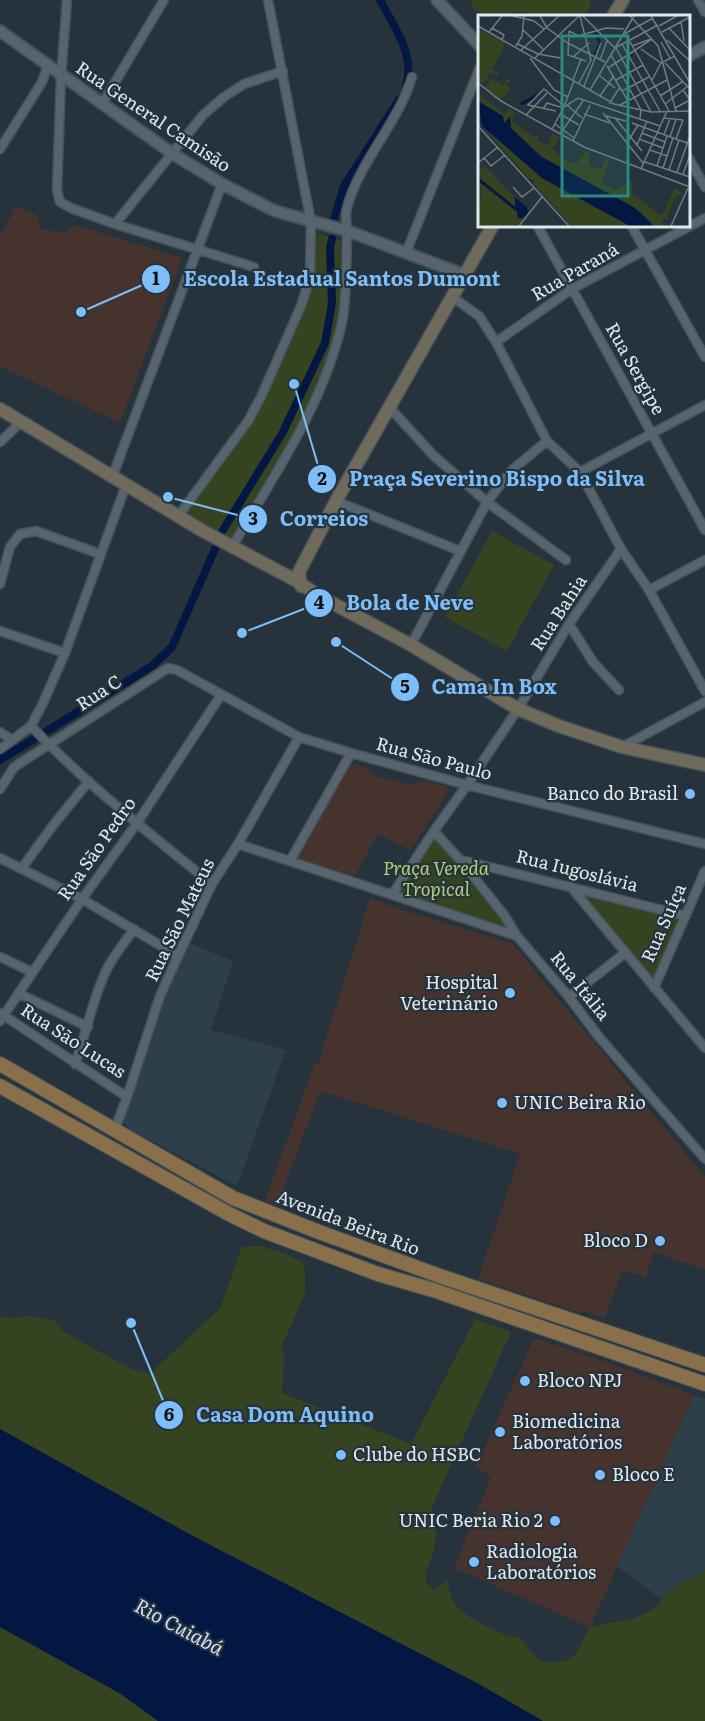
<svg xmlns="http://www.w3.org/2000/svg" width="705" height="1721" viewBox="0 0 705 1721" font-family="Literata,serif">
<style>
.built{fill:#2e3f4c}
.education{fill:#47332d}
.green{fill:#364321}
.water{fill:#021843}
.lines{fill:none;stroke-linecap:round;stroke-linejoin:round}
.canal{stroke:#021843;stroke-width:8}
.minor-casing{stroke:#455057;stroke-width:11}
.tertiary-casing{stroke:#455057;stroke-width:14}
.secondary-casing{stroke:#455057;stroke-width:15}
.primary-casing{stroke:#455057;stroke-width:16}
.minor{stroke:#57646e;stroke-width:8}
.tertiary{stroke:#57646e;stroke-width:10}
.secondary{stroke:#706a5c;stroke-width:12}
.primary{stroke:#89704a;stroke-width:14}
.poi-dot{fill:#7dbef9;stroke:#26333c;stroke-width:2}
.labels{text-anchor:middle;stroke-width:4.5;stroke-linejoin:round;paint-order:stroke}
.street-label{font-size:18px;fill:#e0e8ee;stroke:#26333c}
.poi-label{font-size:18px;fill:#e0e8ee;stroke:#26333c;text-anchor:start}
.park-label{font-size:18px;font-style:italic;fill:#afd07b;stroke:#26333c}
.water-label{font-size:20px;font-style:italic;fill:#cbdefd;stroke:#26333c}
.inset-river{fill:none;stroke:#021843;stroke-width:3}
.inset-road{fill:none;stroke:#707b83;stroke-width:1.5}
.view{fill:#2e8781;fill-opacity:0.15;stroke:#2e8781;stroke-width:3}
.inset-edge{fill:none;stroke:#e0e8ee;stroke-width:3}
.leader{fill:none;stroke:#7dbef9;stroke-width:2}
.callout-dot{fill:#7dbef9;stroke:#26333c;stroke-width:2}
.mark-label{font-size:18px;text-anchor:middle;font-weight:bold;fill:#111}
.callout-label{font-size:20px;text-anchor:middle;font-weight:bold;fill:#7dbef9;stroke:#26333c;stroke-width:4.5;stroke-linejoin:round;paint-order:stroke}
</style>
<rect width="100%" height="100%" fill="#26333c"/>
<!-- built -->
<path class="built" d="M187,942L233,961L211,1030L286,1050L237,1186L131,1130L125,1124L124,1115L159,1014Z
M694,1395L705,1399V1632L617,1566Z"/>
<!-- education -->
<path class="education" d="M16,206L37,215L41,229L64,233L75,225L182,258L120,423L0,366V237Z
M351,763L368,768L375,776L412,785L423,781L448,787L449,790L411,850L378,834L354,877L298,858Z
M370,898L399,909L512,943L705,1177V1270L654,1252L646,1277L622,1270L605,1318L581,1310L580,1313L478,1279L520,1154L320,1091L277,1206L265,1201L315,1063L318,1064Z
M534,1338L612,1364L694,1395L590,1627L454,1568L491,1477L476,1467Z"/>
<!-- green -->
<path class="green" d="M471,0H591L589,12L574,16H543L517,11L498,16L487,15L474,10Z
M317,233L340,240C341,265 341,292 337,317C324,400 270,471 228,542L186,514L244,436L263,402L304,307L314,277Z
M492,531L554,565L507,651L445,617Z
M435,839L438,842L508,929L401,895V889L431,840Z
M585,894L677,916L679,920L656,977L648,976L585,897Z
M260,1246L286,1254L302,1262L305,1271V1293L282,1346L284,1358L282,1393L411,1444L475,1319L511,1332L431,1509C438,1519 436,1539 434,1551C431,1561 423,1573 427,1584C428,1584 433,1590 434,1591L446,1580C450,1587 450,1596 454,1603C463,1617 504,1637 521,1638C525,1644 530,1652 536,1657C546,1665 569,1664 576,1653C581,1646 585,1635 590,1627L635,1618L650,1611L659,1605L664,1596L681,1582L700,1576L705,1568V1721H543L475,1682L191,1535L0,1429V1316L6,1318L31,1316L55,1321L64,1332L129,1368L150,1374L220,1308L242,1247Z
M0,1627L121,1694L158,1721H0Z"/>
<!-- water -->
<path class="water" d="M0,1429L191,1535L475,1682L543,1721H158L121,1694L0,1627Z"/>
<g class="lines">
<!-- canal -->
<path class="canal" d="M380,0C393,25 416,55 406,86
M334,219L344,186L399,100
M223,530L283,432L325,343L332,303L330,248L332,239
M0,760L152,666L172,647L215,549"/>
<!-- minor casing -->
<g class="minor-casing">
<path id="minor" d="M67,0L61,76L57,190L60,202L71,208L115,224L254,267
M698,0L705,12
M102,104L164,0
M0,149L42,82L48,66
M688,157L705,187
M115,224L203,115L224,97L244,84L283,71
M537,225L705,530
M631,225L705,357
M406,253L480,67
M451,296L479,316L496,342L547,441L580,472L621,549L649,590L705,691
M496,342L572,289L705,218
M390,408L434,456L487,502L566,560
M0,442L21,422
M580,472L705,405
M113,475L222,184
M336,501L460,551
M179,515L248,421L261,397L301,306L310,277L311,222L268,0
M232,547C274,475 324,404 342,322C347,298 346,260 347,235C348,226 344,217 347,208C360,160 398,124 412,77
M0,584L10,547L20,534L36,531L100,554
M649,590L705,560
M569,624L593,662L619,690
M0,631L65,653
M411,645L487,502L512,470L547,441
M31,726C86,784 150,834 212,884
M0,732L12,740
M622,747L705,702
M0,749L31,726L43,703L65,653L126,485
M0,789L14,767L168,668L177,670L299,737L351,753L467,785L705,844
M434,831L460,860L504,915L517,936L569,997L599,1037L705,1159
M238,844L517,936
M0,858L82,899L178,956
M461,860L686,916
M290,861L351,753
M22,868L54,824L89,781
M570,886L705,1048
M392,895L434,831L467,785L518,709L569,624L621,549
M0,957L32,972
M654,988L705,871
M20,994L88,1027
M569,997L625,953
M0,1013L127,1097
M0,1021L82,899L137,823L221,695
M75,1064C86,1034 93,997 107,969C114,955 125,942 134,929
M115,1129L127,1097L160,996L178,956L212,884L238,844L299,737"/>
</g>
<!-- tertiary casing -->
<g class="tertiary-casing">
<path id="tertiary" d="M437,0L480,46
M0,31L173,154L222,184L275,211L348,231L465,275
M688,56L705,47"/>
</g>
<!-- secondary casing -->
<g class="secondary-casing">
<path id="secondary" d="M613,16L623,0
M0,409L203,531L295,580L319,596L411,645L518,709L559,726L622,747L705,765
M301,586L299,572L336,501L493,225"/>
</g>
<!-- primary casing -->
<g class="primary-casing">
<path id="primary" d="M0,1064L233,1198L319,1232L440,1276L705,1365
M0,1086L229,1214L264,1231L378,1274L433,1290L705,1384"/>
</g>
<!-- minor -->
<use href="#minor" class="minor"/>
<!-- tertiary -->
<use href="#tertiary" class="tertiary"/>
<!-- secondary -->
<use href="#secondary" class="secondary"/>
<!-- primary -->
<use href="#primary" class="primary"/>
</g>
<!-- markers -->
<g class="poi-dot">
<circle cx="690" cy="794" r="6"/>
<circle cx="510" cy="993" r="6"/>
<circle cx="502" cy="1103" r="6"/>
<circle cx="660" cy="1241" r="6"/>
<circle cx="525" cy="1381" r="6"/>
<circle cx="500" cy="1432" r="6"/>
<circle cx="341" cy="1455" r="6"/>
<circle cx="600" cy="1475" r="6"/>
<circle cx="555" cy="1521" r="6"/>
<circle cx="474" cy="1562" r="6"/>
</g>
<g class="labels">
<!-- street labels -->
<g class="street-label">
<text transform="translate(153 117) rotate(34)" y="6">Rua General Camisão</text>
<text transform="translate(575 272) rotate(-30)" y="6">Rua Paraná</text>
<text transform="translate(635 369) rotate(61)" y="6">Rua Sergipe</text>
<text transform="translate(559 613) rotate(-57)" y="6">Rua Bahia</text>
<text transform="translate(99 693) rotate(-33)" y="6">Rua C</text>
<text transform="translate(434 759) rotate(15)" y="6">Rua São Paulo</text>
<text transform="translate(97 849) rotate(-55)" y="6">Rua São Pedro</text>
<text transform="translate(577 871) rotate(14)" y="6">Rua Iugoslávia</text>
<text transform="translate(180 920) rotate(-64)" y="6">Rua São Mateus</text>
<text transform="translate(664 923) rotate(-66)" y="6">Rua Suíça</text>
<text transform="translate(580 986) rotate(51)" y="6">Rua Itália</text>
<text transform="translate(73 1041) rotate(33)" y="6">Rua São Lucas</text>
<text transform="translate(348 1223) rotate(21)" y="6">Avenida Beira Rio</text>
</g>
<!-- poi labels -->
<g class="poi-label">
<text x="678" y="800" text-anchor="end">Banco do Brasil</text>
<text x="498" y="989" text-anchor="end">Hospital<tspan x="498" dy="21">Veterinário</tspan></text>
<text x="514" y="1109">UNIC Beira Rio</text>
<text x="648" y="1247" text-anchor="end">Bloco D</text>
<text x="537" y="1387">Bloco NPJ</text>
<text x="512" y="1428">Biomedicina<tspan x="512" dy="21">Laboratórios</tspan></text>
<text x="353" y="1461">Clube do HSBC</text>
<text x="612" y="1481">Bloco E</text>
<text x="543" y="1527" text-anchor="end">UNIC Beria Rio 2</text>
<text x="486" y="1558">Radiologia<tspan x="486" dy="21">Laboratórios</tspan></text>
</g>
<!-- park labels -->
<g class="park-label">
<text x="436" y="875">Praça Vereda<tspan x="436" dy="21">Tropical</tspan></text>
</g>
<!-- water labels -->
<g class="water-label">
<text transform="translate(179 1627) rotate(28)" y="7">Rio Cuiabá</text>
</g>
</g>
<!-- overview -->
<g transform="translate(478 15)">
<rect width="212" height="212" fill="#26333c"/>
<path d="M0,14L28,28L14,54L21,58L19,61L12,57L6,69L0,67ZM29,63L33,65L28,70L33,73L28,81L21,84L7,73L13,64L26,70ZM0,78L26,99L31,94L37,97L34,106L56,122L61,120L59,125L65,129L71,130L74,118L82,122L76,132L72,131L84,143L98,149L107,137H111V150L122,155L128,143L132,145L124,168L137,175L154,166V179L184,201L197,173L200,175L206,180H199L194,189L189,203L191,205L184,204L185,211H176L157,193L73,149L33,113L32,102L26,108L25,101L0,86ZM0,106L64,163L152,211H93L55,168L57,165L51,164ZM7,151L36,182L40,202L45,205L39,211H0L3,179L0,154Z" fill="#364321"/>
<path d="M0,86L25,101L26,108L32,102L33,113L62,141L157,193L176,211H152L64,163L4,111ZM36,182L49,192L50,198L45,203H40Z" fill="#021843"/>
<path class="inset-river" d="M116,41L122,29L118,18M43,89L59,80M0,164L39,195"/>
<path class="inset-road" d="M35,1L56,6L66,14M62,1L69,13L90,28L127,47M105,1L137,33L180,10M152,1L180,31L198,96M173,1L212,68M203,7L206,26M0,11L136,89L173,97L212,96M181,11L199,1M14,13L26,20L24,24M191,13L212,35M44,14L65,34M91,16L100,21L128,13L146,14M91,16L90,40L108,46M146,16L191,96M11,17L24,1M184,17L212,2M148,18L175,3M189,25L212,46M183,27L192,43M40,29L60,39L83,43M144,29L182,96M38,31L44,21L46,1M154,31L173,24M138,33L173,97M163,34L183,48M43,35L81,1M133,40L163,95L162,103M95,42L111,28M52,43L76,75L90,82M57,43L101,1M122,45L129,26M187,48L212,74M129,51L150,86M130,53L174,24M121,60L137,73M95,65L103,44M138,65L165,50M174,65L183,48L197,41M0,68L23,86L106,132L212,172M101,68L113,45L102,1M106,71L123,28M112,75L156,1M144,76L171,62M122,81L135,62M182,81L204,67M131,89L142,72M187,89L210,71M89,90L104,103M142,90L189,65M197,93L212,85L205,75M65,94L69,88L82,92L87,89L96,66M78,96L50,90L66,74L85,90M125,98L165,148M82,99L101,110M106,99L132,108M48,100L69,78M128,101L148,106M137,103L164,136M186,103L205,105M154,108L209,128M77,109L96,123M0,111L91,211M74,114L86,92L100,83L182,111M164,118L187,127M82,119L105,86M186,120L192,103M192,122L198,104M161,124L185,133M198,124L205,105M95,126L112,90M149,128L160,110M159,130L169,106M172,135L189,141M6,143L13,151L27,140M167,147L212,162M0,148L20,132M179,151L189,121M185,153L195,123M163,154L189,96M191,155L201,125M199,157L212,121M205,159L212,140M35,172L44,182L56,173M41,211L64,182M193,211L210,173"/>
<path class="view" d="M84,21H150V181H84Z"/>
<rect width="212" height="212" class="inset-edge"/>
</g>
<!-- callouts -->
<path class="leader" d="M81 312L156 279M294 384L322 479M168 497L253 519M242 633L319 603M336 642L405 687M131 1323L169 1415"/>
<g class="callout-dot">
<circle cx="81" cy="312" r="6"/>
<circle cx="294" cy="384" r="6"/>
<circle cx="168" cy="497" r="6"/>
<circle cx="242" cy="633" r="6"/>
<circle cx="336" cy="642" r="6"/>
<circle cx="131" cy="1323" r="6"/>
<circle cx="156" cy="279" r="15"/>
<circle cx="322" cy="479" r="15"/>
<circle cx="253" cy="519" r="15"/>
<circle cx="319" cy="603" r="15"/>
<circle cx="405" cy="687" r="15"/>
<circle cx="169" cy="1415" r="15"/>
</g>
<g class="mark-label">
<text x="156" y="285">1</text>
<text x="322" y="485">2</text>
<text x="253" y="525">3</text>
<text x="319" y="609">4</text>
<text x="405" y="693">5</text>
<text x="169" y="1421">6</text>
</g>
<g class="callout-label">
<text x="342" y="286">Escola Estadual Santos Dumont</text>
<text x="497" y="486">Praça Severino Bispo da Silva</text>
<text x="324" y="526">Correios</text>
<text x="410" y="610">Bola de Neve</text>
<text x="494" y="694">Cama In Box</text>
<text x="285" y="1422">Casa Dom Aquino</text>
</g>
</svg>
